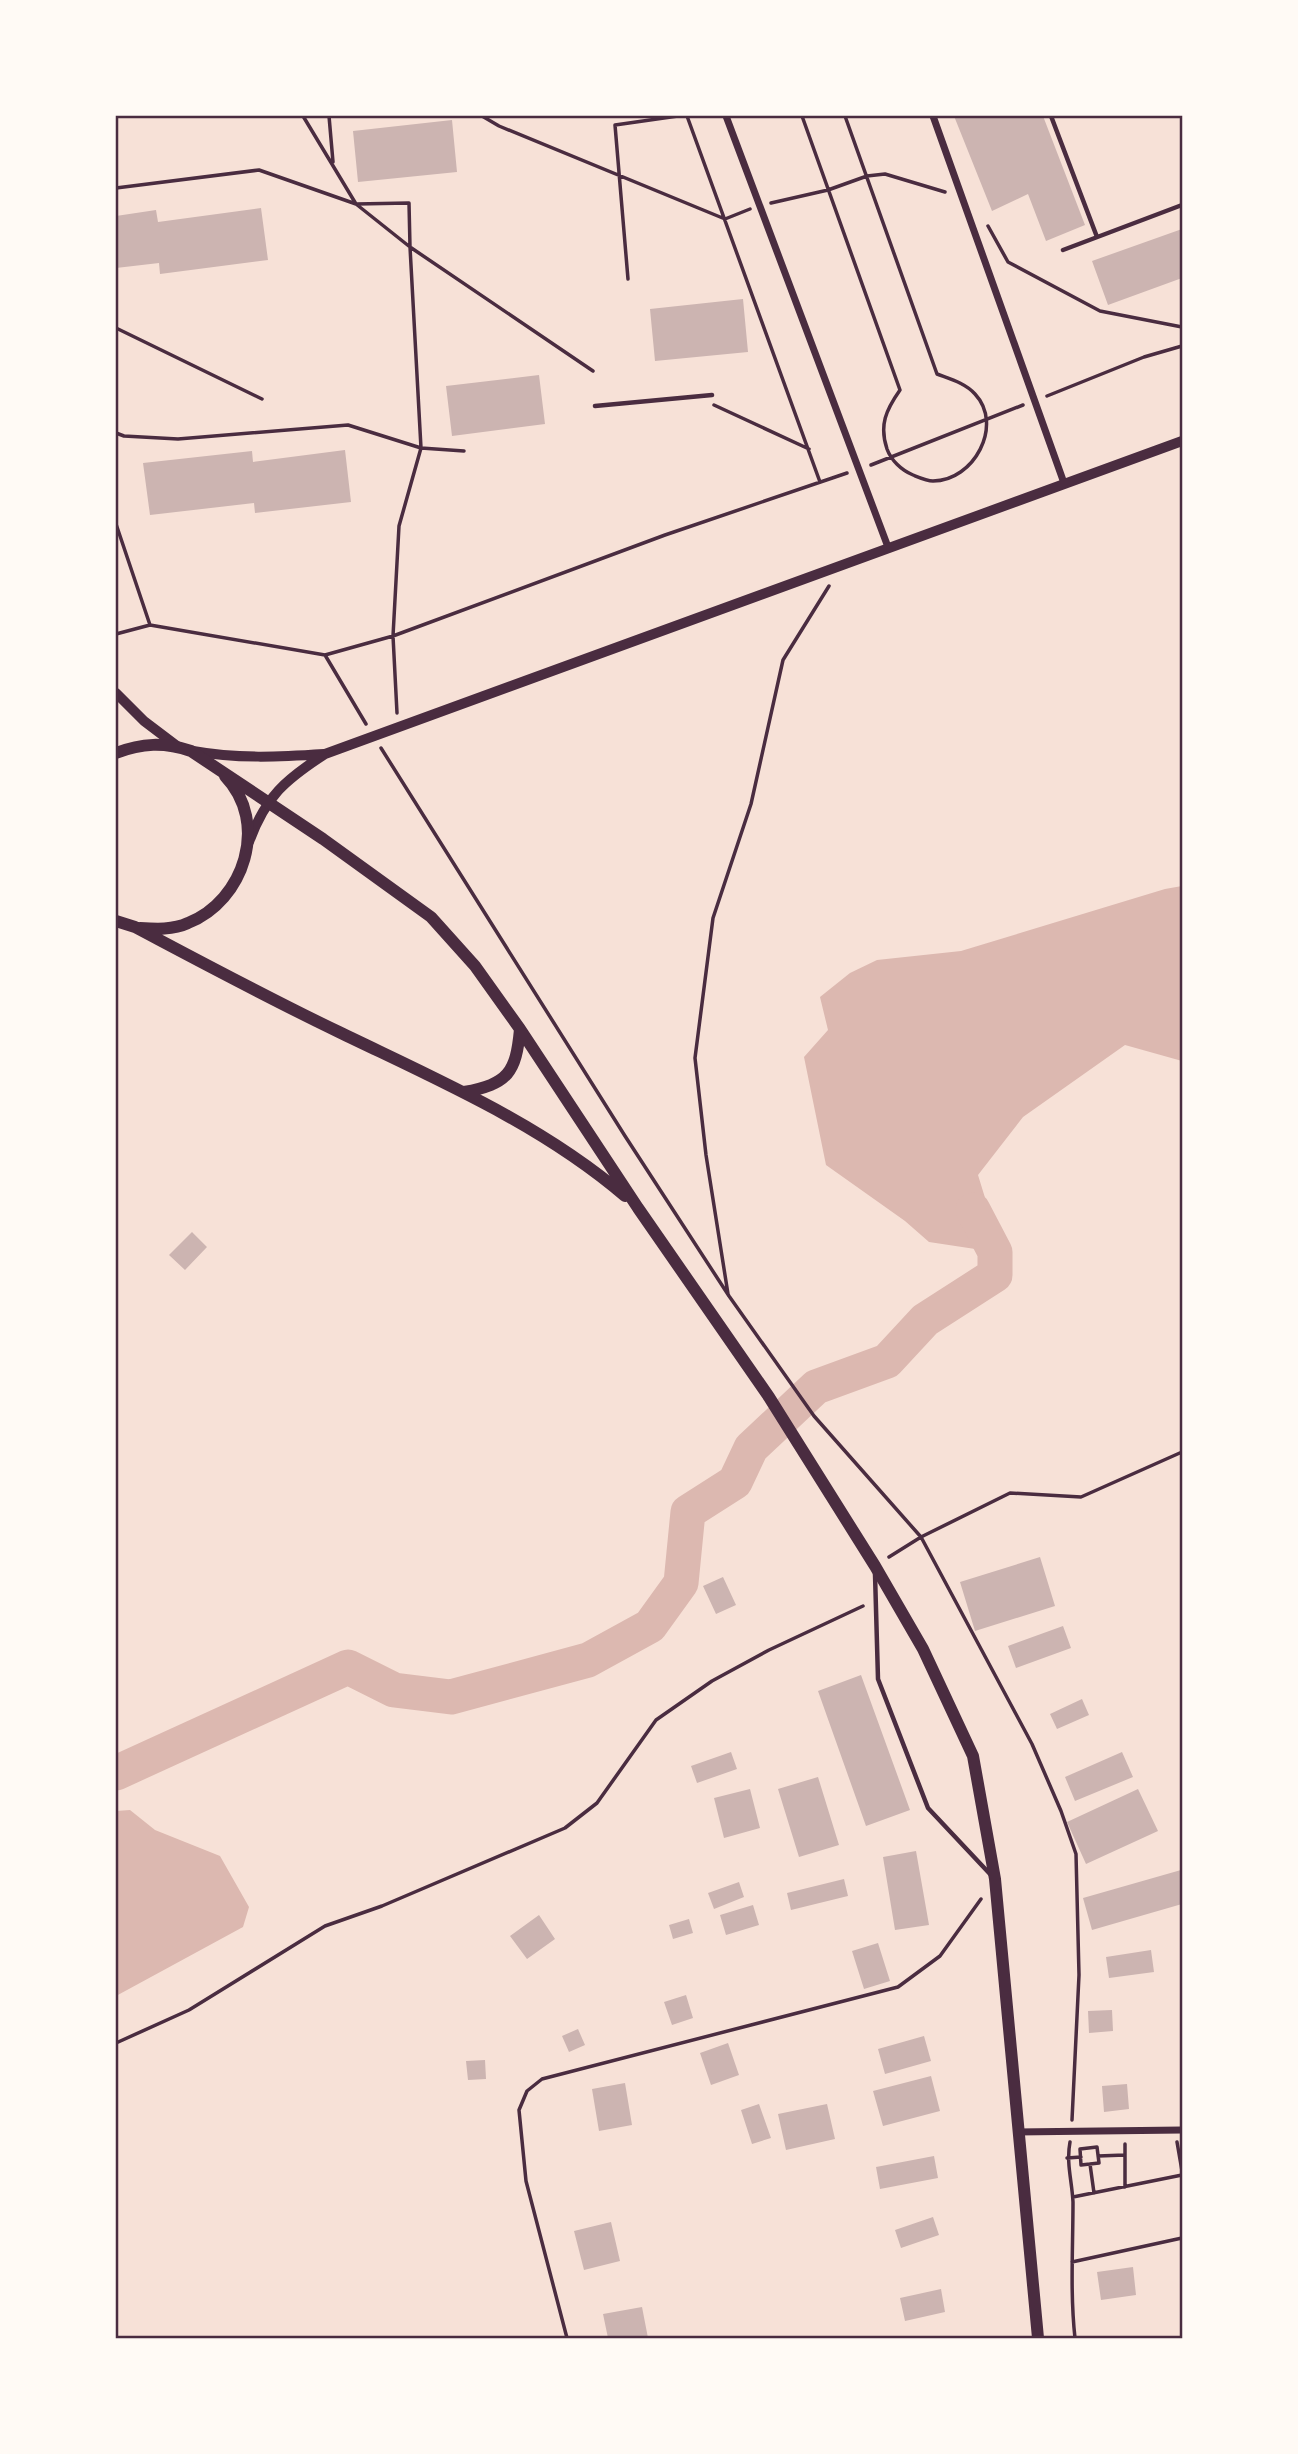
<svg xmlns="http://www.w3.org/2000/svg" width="1298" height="2454" viewBox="0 0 1298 2454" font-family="Commissioner,sans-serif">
  <rect width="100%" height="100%" fill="#f7e1d7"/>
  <!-- water -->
  <path fill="#dcb8b0" d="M1182,886v175l-57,-16 -102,72 -45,58 12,39 19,28 -14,10 -66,-10 -24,-21 -79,-56 -22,-108 24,-27 -8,-33 30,-24 27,-13 84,-9 204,-62z
    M130,1810l25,20 65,26 29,51 -6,20 -127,69v-185z"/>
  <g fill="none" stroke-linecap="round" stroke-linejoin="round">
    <!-- river -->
    <path stroke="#dcb8b0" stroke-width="35" d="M116,1773l232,-106 46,23 57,7 137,-37 62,-34 31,-43 7,-71 47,-30 16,-34 65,-61 71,-26 38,-41 70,-45v-23l-22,-42"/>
  </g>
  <!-- building -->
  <path fill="#ccb4b1" d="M954,116h89l42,109 -39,16 -18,-47 -36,17z
    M452,120l5,52 -99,10 -5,-51z
    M261,208l7,52 -108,14 -1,-11 -43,5v-52l40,-6 2,12z
    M1182,229v49l-74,27 -16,-44z
    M743,299l5,53 -93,9 -5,-52z
    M539,375l6,49 -93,12 -6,-50z
    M345,450l6,52 -96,11 -1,-10 -104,12 -7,-52 109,-12 1,11z
    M192,1232l15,15 -22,23 -16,-15z
    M1040,1557l15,49 -80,25 -15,-49z
    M723,1577l13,28 -20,9 -13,-28z
    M1063,1626l8,22 -55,20 -8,-22z
    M861,1675l49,135 -44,16 -48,-135z
    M1082,1699l7,16 -32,14 -7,-15z
    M731,1752l6,17 -40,14 -6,-17z
    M1122,1752l11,25 -58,24 -10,-24z
    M818,1777l21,68 -40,12 -21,-68z
    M750,1789l10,39 -36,10 -10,-40z
    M1138,1789l20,42 -72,33 -19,-42z
    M916,1851l13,74 -34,5 -12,-73z
    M1181,1870l1,34 -90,26 -9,-32z
    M844,1879l4,17 -57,14 -4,-17z
    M739,1882l5,15 -30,12 -6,-16z
    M753,1905l6,20 -33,10 -6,-20z
    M539,1915l16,24 -28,20 -17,-23z
    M689,1919l4,14 -20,6 -4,-14z
    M878,1943l12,38 -26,8 -12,-38z
    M1151,1950l3,22 -45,6 -3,-21z
    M686,1995l7,23 -21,7 -8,-23z
    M1112,2010l1,21 -24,2 -1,-22z
    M578,2029l7,16 -16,7 -7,-16z
    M924,2036l7,25 -46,13 -7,-25z
    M728,2043l11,32 -28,10 -11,-32z
    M485,2060l1,19 -18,1 -2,-19z
    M931,2076l9,35 -57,15 -10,-35z
    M625,2083l7,42 -33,6 -7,-42z
    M1127,2084l2,25 -25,3 -2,-26z
    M759,2104l12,34 -19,6 -11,-34z
    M827,2104l8,35 -49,11 -8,-36z
    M934,2156l4,22 -58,11 -4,-22z
    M933,2217l6,18 -38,13 -6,-18z
    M611,2222l9,39 -36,9 -10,-39z
    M1133,2267l3,28 -35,5 -4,-28z
    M941,2289l4,23 -40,9 -5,-23z
    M642,2307l6,31h-40l-5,-24z"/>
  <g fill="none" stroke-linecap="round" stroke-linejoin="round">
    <!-- path -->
    <path stroke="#4a2c40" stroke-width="3.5" d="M303,116l53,88 54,43 11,201 -22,78 -6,110 4,77
      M329,116l4,46
      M482,116l17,10 226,93 25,-10
      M687,116l133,366
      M802,116l98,274c-14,20 -21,35 -13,59 4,11 14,21 26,26 5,2 14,6 20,6 41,0 71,-56 42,-87 -10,-11 -25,-15 -38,-20l-92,-258
      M116,188l143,-18 97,34 53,-1 1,44 183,124
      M771,203l57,-13 39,-14 18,-2 60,18
      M988,226l20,36 92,49 82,16
      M628,279l-13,-154 63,-9
      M116,328l146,71
      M1047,396l97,-39 38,-11
      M714,405l95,44
      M116,433l8,3 54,3 170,-14 73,23 43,3
      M871,465l152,-60
      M116,524l34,101 175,30 68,-19 272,-101 182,-62
      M116,634l34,-9
      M325,655l41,69
      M381,748l244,388 104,160 85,120 107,121 111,207 29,67 15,43 3,121 -7,145
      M728,1294l-22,-139 -11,-97 18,-140 38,-114 32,-144 46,-74
      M889,1557l32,-20 89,-44 71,4 101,-45
      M116,2043l73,-33 136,-84 57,-20 183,-78 32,-25 59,-83 56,-39 57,-31 94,-44
      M1070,2142c-4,21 2,39 3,60 0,46 -3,91 2,136
      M1177,2142l5,29
      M1125,2144v43
      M1097,2147l2,16 -18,2 -1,-16z
      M1098,2156l27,-1
      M1067,2158l14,-1
      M1090,2164l4,29
      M1073,2197l109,-22
      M1072,2262l110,-24
      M567,2338l-41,-157 -7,-71 8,-19 15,-12 356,-92 42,-31 41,-57"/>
    <!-- service -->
    <path stroke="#4a2c40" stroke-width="4.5" d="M1051,116l46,121
      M1063,250l119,-45
      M595,406l117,-11
      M875,1574l3,105 50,129 62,66"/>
    <!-- minor -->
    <path stroke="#4a2c40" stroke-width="7" d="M726,116l162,431
      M933,116l131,367
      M1017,2132l165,-2"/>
    <!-- tertiary -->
    <path stroke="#4a2c40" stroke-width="10" d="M193,751c44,8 86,6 131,3
      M249,842c17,-46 36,-62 76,-88l857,-313"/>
    <!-- secondary -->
    <path stroke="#4a2c40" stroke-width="10" d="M116,693l28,28 33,25"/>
    <!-- primary -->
    <path stroke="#4a2c40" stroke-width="12" d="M116,753c26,-10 48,-11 75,-2l132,88 108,78 44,49 45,63 118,179 131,189 106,169 48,83 50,107 22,123 43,459
      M116,921l19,6c68,36 135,72 204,105 99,48 202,92 286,164
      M140,928c16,1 33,2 48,-5 56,-22 82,-100 37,-147
      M464,1092c44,-8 52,-19 56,-63"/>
  </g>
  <!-- border -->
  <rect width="1298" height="2454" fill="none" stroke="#fffaf5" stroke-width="234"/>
  <rect x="117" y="117" width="1064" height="2220" fill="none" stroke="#4a2c40" stroke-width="2.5"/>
</svg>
